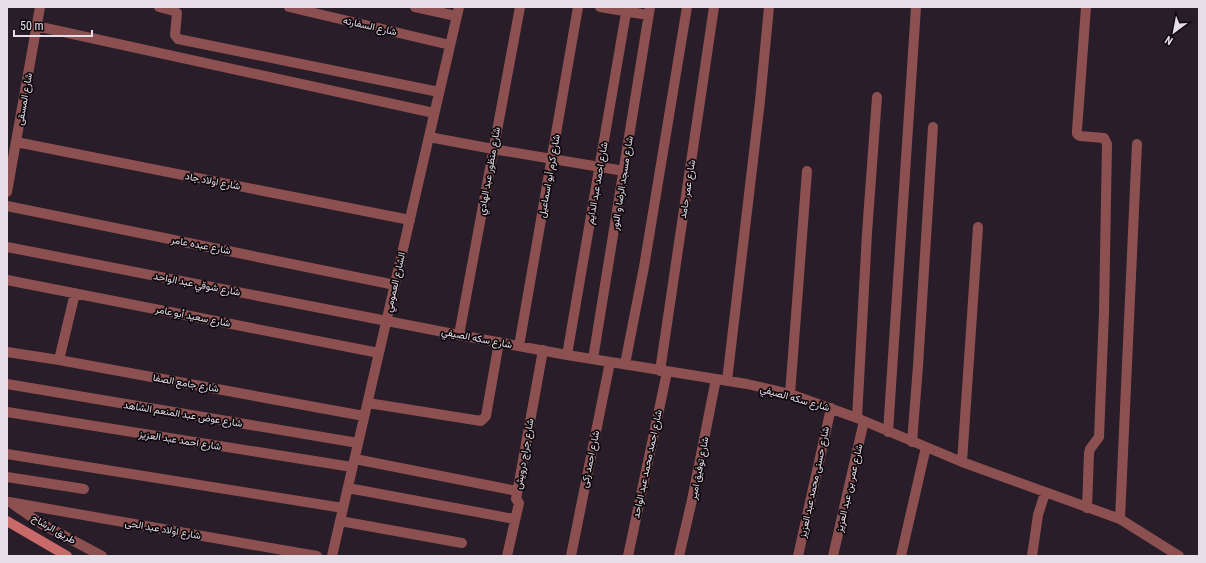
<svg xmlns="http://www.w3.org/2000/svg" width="1206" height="563" viewBox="0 0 1206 563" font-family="'Roboto Condensed',Vazirmatn,sans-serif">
  <rect width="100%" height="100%" fill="#281d28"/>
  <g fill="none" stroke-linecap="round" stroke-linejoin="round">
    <!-- street -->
    <path stroke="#8d5050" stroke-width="10" d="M159,7l15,4 3,2 -2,22 3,4 261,53
      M289,7l161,38
      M415,7l41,9
      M600,7l48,8
      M1086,7l-9,123v4l3,2 24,2 3,6 -3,168 -5,125 -9,12 -1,4 -2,55
      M36,26l398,87
      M429,137l64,12 131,22
      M16,142l394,78
      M7,192l33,-185
      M7,206l388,79
      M7,247l452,88 108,20 180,29 43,10 67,24 105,44 158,57 59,37
      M7,280l372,73
      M459,335l61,-328
      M519,346l59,-339
      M7,352l52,8 305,56
      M567,355l60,-348
      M593,359l57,-352
      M59,360l16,-67
      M625,364l19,-97 43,-260
      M660,371l54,-364
      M727,381l33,-280 9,-94
      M7,384l351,59
      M790,394l17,-223
      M368,403l113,18 5,-5 13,-74
      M7,412l345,55
      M857,418l10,-185 10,-136
      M888,432l28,-425
      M912,442l6,-76 15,-239
      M7,454l336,54
      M355,459l162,32
      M962,462l16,-235
      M7,477l77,12
      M348,488l166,31
      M9,502l308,54
      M14,505l26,18 62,33
      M1120,519l17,-375
      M340,521l122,22
      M332,556l127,-549
      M507,556l12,-53 -3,-4 27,-149
      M571,556l39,-194
      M628,556l39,-184
      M679,556l13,-56 24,-121
      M798,556l33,-148
      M833,556l31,-135
      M901,556l25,-109
      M1032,556l6,-41 7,-22"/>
    <!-- secondary -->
    <path stroke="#ca696a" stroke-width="10" d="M7,521l60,35"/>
  </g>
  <g text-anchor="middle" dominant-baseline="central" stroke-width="3.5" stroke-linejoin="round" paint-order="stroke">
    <!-- street labels -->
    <g font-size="10" fill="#e6dee6" stroke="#0e090e">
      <text transform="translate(370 26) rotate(13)">شارع السفارته</text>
      <text transform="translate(24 99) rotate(-80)">شارع المسقى</text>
      <text transform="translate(489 171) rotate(-80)">شارع منظور عبد الهادي</text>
      <text transform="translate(549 176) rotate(-80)">شارع كرم أبو اسماعيل</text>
      <text transform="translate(213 181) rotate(11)">شارع اولاد جاد</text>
      <text transform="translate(597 183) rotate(-80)">شارع احمد عبد الدايم</text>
      <text transform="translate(622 183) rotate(-81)">شارع مسجد الرضا و النور</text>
      <text transform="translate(687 189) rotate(-81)">شارع عمر حامد</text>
      <text transform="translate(201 245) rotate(11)">شارع عبده عامر</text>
      <text transform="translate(395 282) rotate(-77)">الشارع العمومي</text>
      <text transform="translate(197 284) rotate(11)">شارع شوقي عبد الواحد</text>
      <text transform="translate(193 316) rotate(11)">شارع سعيد أبو عامر</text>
      <text transform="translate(477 338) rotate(11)">شارع سكه الصيفي</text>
      <text transform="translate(186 383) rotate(10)">شارع جامع الصفا</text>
      <text transform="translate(795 398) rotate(16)">شارع سكه الصيفي</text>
      <text transform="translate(183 414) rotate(9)">شارع عوض عبد المنعم الشاهد</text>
      <text transform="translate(180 440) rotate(9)">شارع احمد عبد العزيز</text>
      <text transform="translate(524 454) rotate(-80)">شارع جراج درويش</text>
      <text transform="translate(590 459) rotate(-78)">شارع احمد زكى</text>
      <text transform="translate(647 464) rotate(-78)">شارع احمد محمد عبد الواحد</text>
      <text transform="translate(699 468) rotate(-79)">شارع توفيق امير</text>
      <text transform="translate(814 482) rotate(-78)">شارع حسنى محمد عبد العزيز</text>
      <text transform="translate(849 488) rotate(-77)">شارع عمر بن عبد العزيز</text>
      <text transform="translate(54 529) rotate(30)">طريق الرشاح</text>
      <text transform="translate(163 529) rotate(10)">شارع اولاد عبد الحى</text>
    </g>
  </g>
  <!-- border -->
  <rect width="1206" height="563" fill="none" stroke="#e6dee6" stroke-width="16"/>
  <!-- north arrow -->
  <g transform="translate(1174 32) rotate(212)" stroke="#0e090e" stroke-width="3" paint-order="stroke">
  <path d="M0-3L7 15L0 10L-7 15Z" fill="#e6dee6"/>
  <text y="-6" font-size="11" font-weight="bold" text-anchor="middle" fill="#e6dee6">N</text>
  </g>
  <!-- scale -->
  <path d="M14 30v6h78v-6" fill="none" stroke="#e6dee6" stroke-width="2"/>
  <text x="20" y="30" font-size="12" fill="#e6dee6" stroke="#0e090e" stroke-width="3" paint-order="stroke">50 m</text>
</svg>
